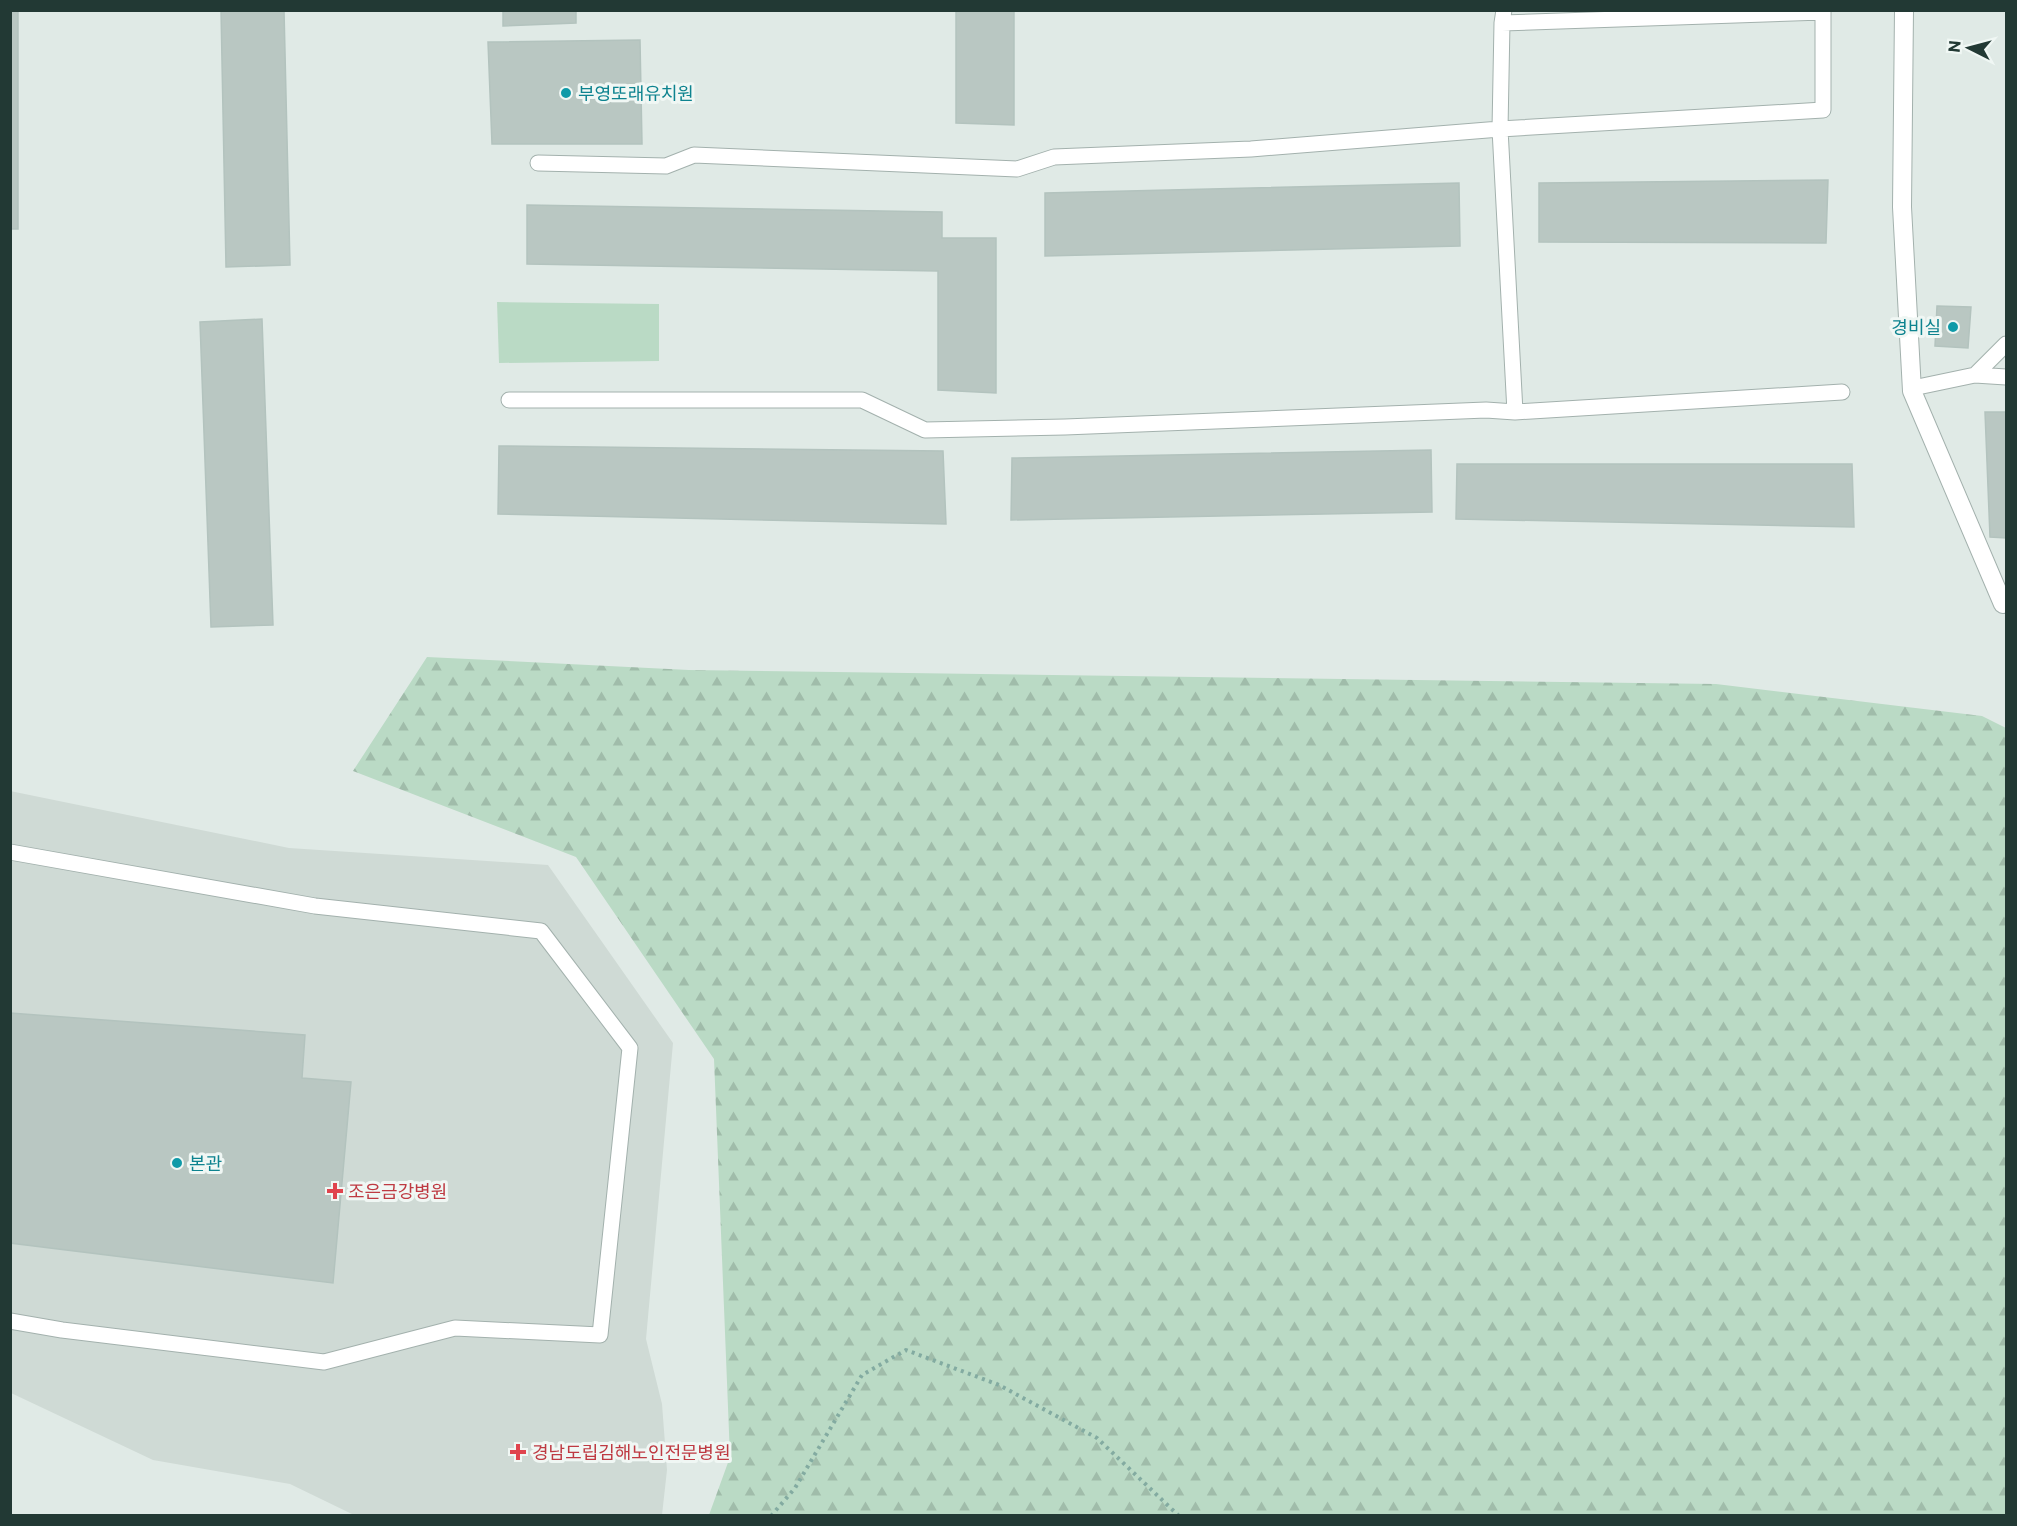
<svg xmlns="http://www.w3.org/2000/svg" width="2017" height="1526" viewBox="0 0 2017 1526" font-family="Commissioner,'Noto Sans KR',sans-serif">
  <defs>
    <pattern id="forest-firs" width="22" height="20" patternUnits="userSpaceOnUse" patternTransform="scale(1.5)"><rect width="22" height="20" fill="#badac5"/><path d="M5 1l3.5 6h-7zM16 11l3.5 6h-7z" fill="#a0bcaa"/></pattern>
  </defs>
  <rect width="100%" height="100%" fill="#e0eae6"/>
  <!-- built -->
  <path fill="#cfdad5" d="M10,791l279,57 259,17 125,178 -27,296 16,65 5,66 -5,45h-308l-64,-31 -137,-24 -142,-67z"/>
  <!-- forest -->
  <path fill="url(#forest-firs)" d="M427,657l262,13 1027,14 266,32 24,12v787h-1297l21,-58 -16,-398 -138,-202 -223,-86z"/>
  <!-- park -->
  <path fill="#badac5" d="M497,302l162,2v57l-160,2z"/>
  <!-- building -->
  <path fill="#b9c7c2" stroke="#b3c3be" stroke-width="1.5" d="M10,10h8v219h-8z
    M221,10h63l6,255 -64,2z
    M503,10h73v13l-73,3z
    M956,10h58v115l-58,-2z
    M640,40l2,104h-150l-4,-102z
    M1828,180l-2,63 -287,-1v-59z
    M1459,183l1,63 -415,10v-63z
    M527,205l415,7v26h54v155l-58,-3v-119l-411,-7z
    M1937,306l34,1 -3,41 -33,-2z
    M262,319l11,306 -62,2 -11,-305z
    M1985,412h21v126l-16,-1z
    M499,446l444,5 3,73 -448,-10z
    M1431,450l1,62 -421,8 1,-62z
    M1457,464h395l2,63 -398,-8z
    M10,1013l295,22 -3,43 49,4 -18,201 -323,-40z"/>
  <g fill="none" stroke-linecap="round" stroke-linejoin="round">
    <defs>
      <path id="lane" d="M1504,10l-2,13 -2,106 15,283
        M538,163l128,3 28,-11 323,14 37,-12 197,-8 249,-20 323,-19v-98l-321,11
        M1975,375l31,-31
        M1913,388l62,-13 31,2
        M509,400h353l63,30 140,-3 421,-17 29,2 327,-20
        M10,852l305,54 226,25 89,117 -30,287 -145,-7 -131,34 -262,-32 -52,-9"/>
      <path id="street" d="M1904,10l-2,197 10,184 91,213"/>
    </defs>
    <!-- lane casing -->
    <use href="#lane" stroke="#a3b1ad" stroke-width="17"/>
    <!-- street casing -->
    <use href="#street" stroke="#a3b1ad" stroke-width="20"/>
    <!-- path -->
    <path stroke="#83aba1" stroke-width="4" stroke-dasharray="3 4.5" stroke-linecap="butt" d="M771,1516l24,-28 67,-113 44,-25 93,35 98,53 82,78"/>
    <!-- lane -->
    <use href="#lane" stroke="#fff" stroke-width="15"/>
    <!-- street -->
    <use href="#street" stroke="#fff" stroke-width="18"/>
  </g>
  <!-- markers -->
  <g fill="#0f9aa8" stroke="#f0f7f4" stroke-width="2">
    <circle cx="566" cy="93" r="6"/>
    <circle cx="1953" cy="327" r="6"/>
    <circle cx="177" cy="1163" r="6"/>
  </g>
  <g fill="#e0444e" stroke="#f0f7f4" stroke-width="2">
    <path d="M332 1182h6v6h6v6h-6v6h-6v-6h-6v-6h6z"/>
    <path d="M515 1443h6v6h6v6h-6v6h-6v-6h-6v-6h6z"/>
  </g>
  <g text-anchor="middle" dominant-baseline="central" stroke-width="6" stroke-linejoin="round" paint-order="stroke">
    <!-- culture labels -->
    <g font-size="18" fill="#0d838f" stroke="#f0f7f4" text-anchor="start">
      <text x="578" y="93">부영또래유치원</text>
      <text x="1941" y="327" text-anchor="end">경비실</text>
      <text x="189" y="1163">본관</text>
    </g>
    <!-- health labels -->
    <g font-size="18" fill="#be3a42" stroke="#f0f7f4" text-anchor="start">
      <text x="348" y="1191">조은금강병원</text>
      <text x="532" y="1452">경남도립김해노인전문병원</text>
    </g>
  </g>
  <!-- border -->
  <rect width="2017" height="1526" fill="none" stroke="#223934" stroke-width="24"/>
  <!-- north arrow -->
  <g transform="translate(1969 48) rotate(276)" stroke="#f0f7f4" stroke-width="4.5" paint-order="stroke">
  <path d="M0-4.5L10 22L0 15L-10 22Z" fill="#223934"/>
  <text y="-9" font-size="16" font-weight="bold" text-anchor="middle" fill="#223934">N</text>
  </g>
</svg>
